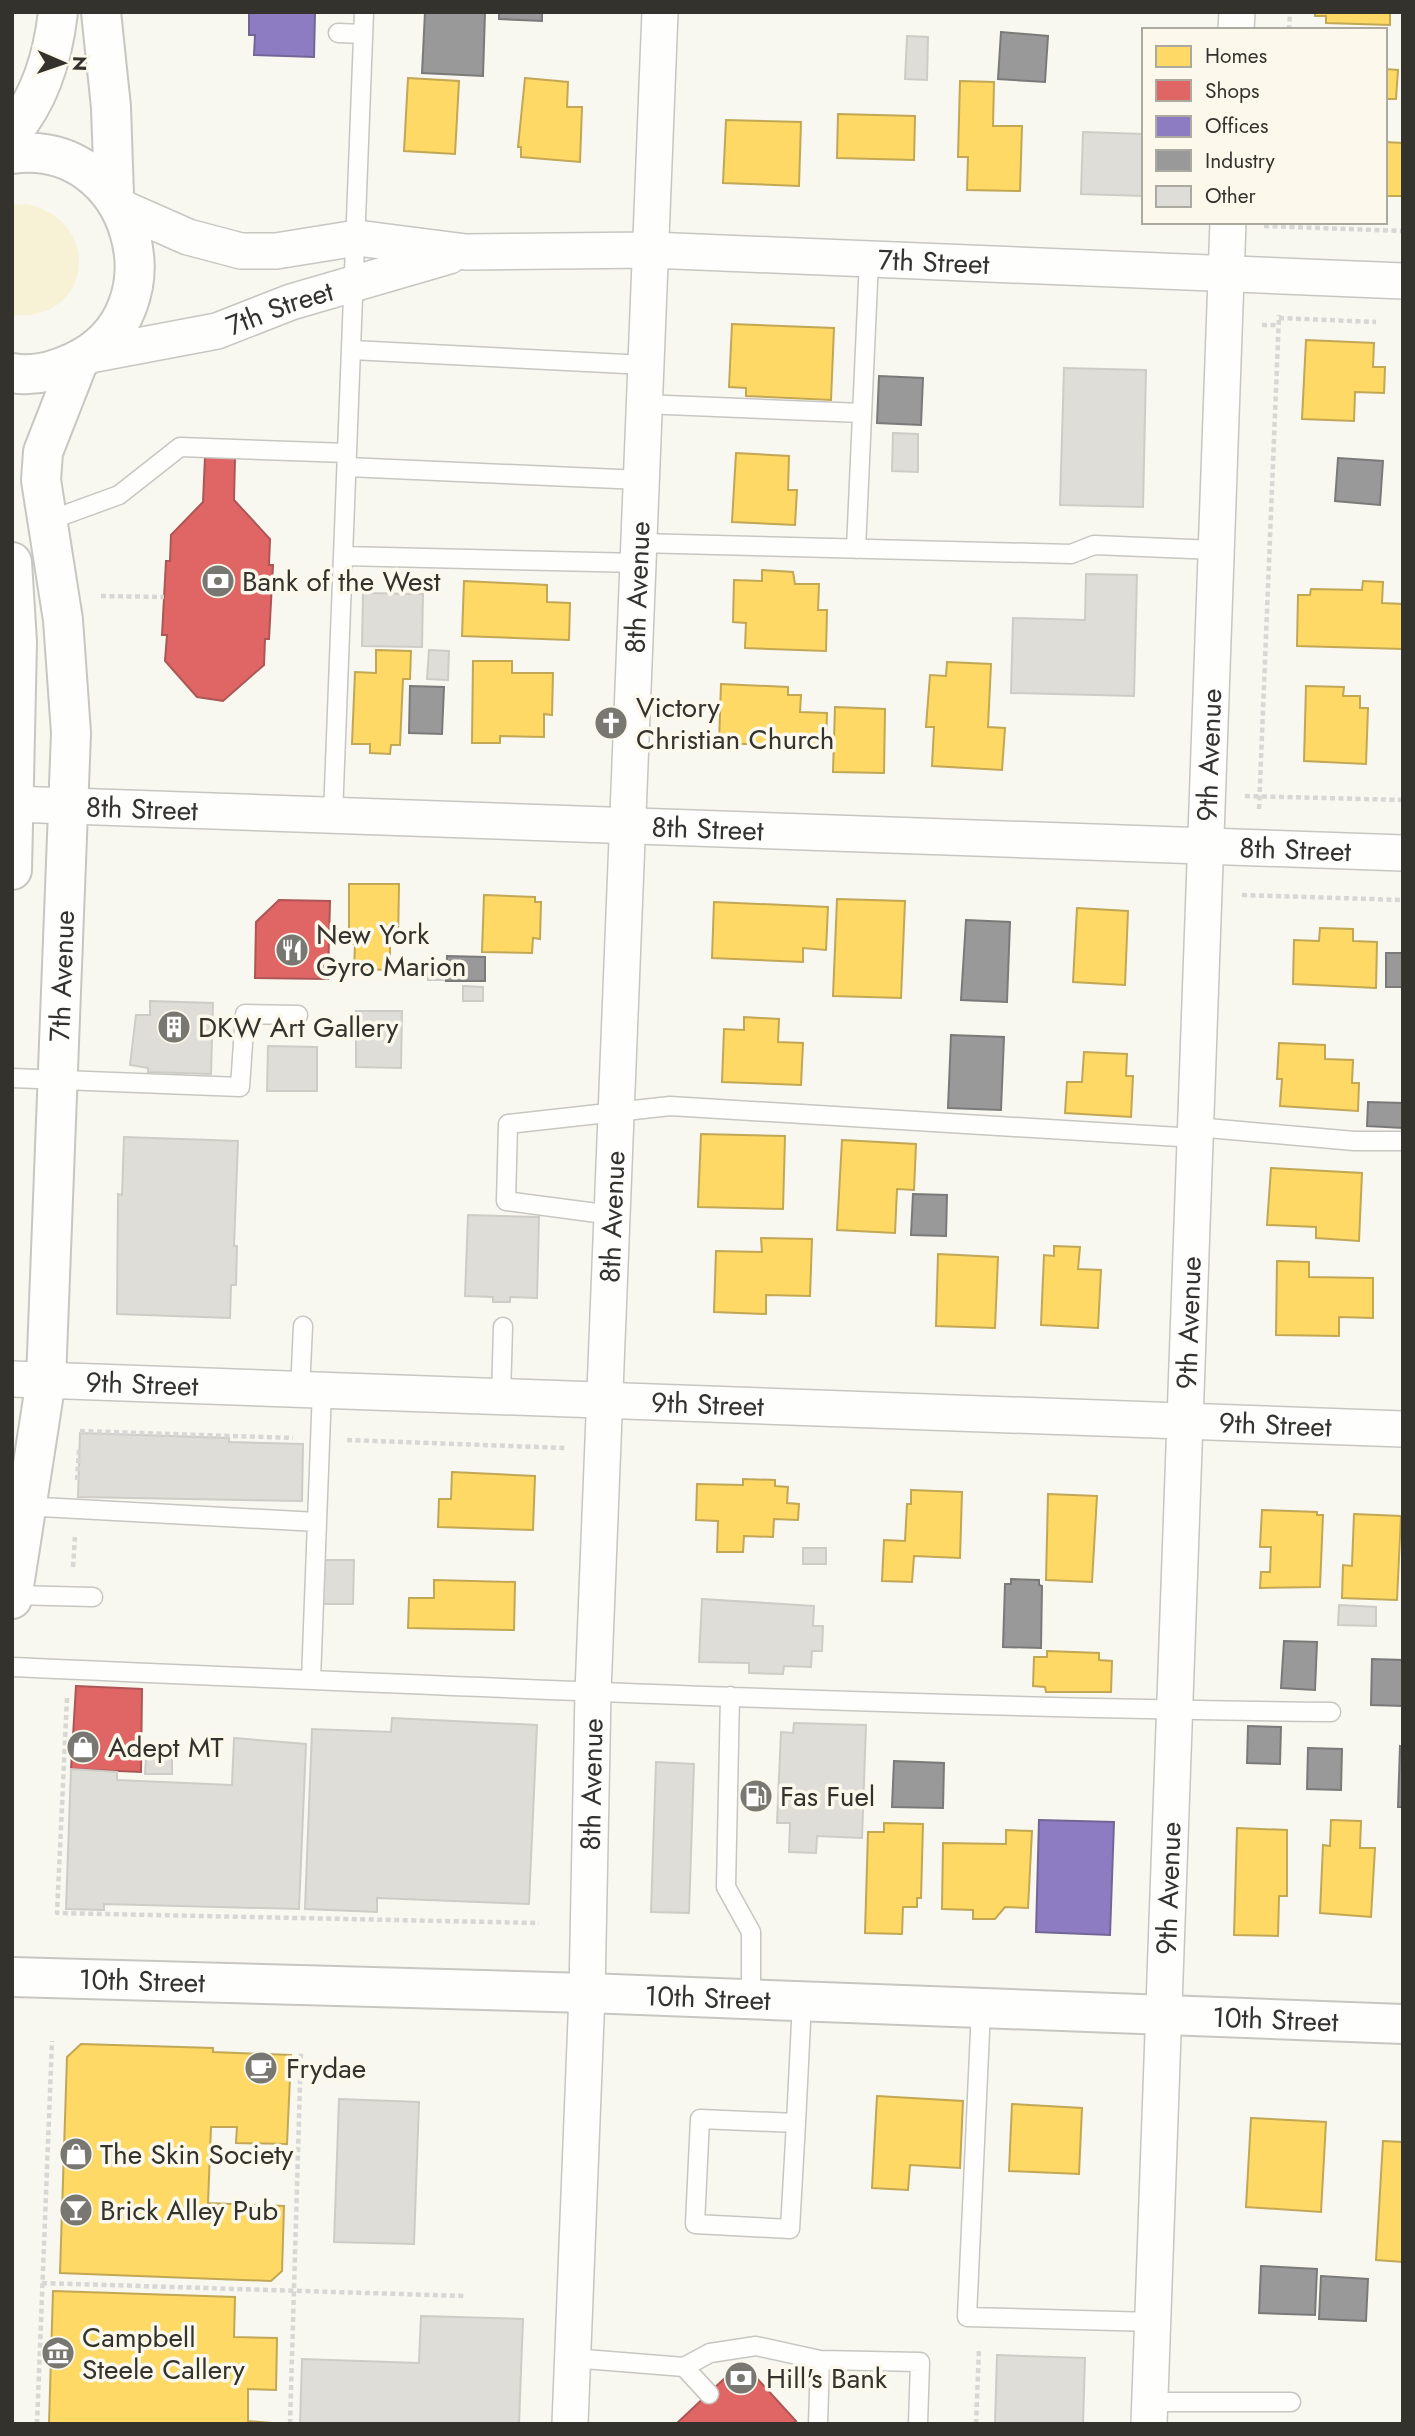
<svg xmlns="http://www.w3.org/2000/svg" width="1415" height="2436" viewBox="0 0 1415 2436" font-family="Jost,sans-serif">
  <rect width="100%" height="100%" fill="#f8f7f0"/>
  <!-- green -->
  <path fill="#f7f1d6" d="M27,204c78,18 64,119 -15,111v-110z"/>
  <!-- homes -->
  <path fill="#ffd966" stroke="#c2a755" stroke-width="2" d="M1315,12h75v13l-64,-2v-7h-11z
    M1385,69l13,1 -2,29h-11z
    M408,78l51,3 -4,73 -51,-3z
    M525,78l43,4 -1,25h15l-2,55 -59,-5v-10h-3z
    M960,81l34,1 -1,44h29l-2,65 -53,-1 1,-33h-10z
    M838,114l77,2 -1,44 -77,-2z
    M726,120l75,2 -2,64 -76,-3z
    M1385,142l18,1v53h-18z
    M732,324l102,4 -3,72 -85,-4v-8l-17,-1z
    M1306,340l68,3 -1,24h12l-1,26 -29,-1 -1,29 -52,-2z
    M736,453l53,3 -1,34h9l-2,35 -63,-3z
    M762,570l31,2 2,12h24l-1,26h9l-1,41 -81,-3 1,-25 -13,-1 1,-42 28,1z
    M464,581l83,4v17l23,1 -1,37 -107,-4z
    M1363,581l20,1 -1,21 21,1v45l-106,-3 1,-51h12l1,-6 51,1z
    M376,650l35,1 -1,28h-7l-3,66h-9l-1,9 -20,-1v-9h-18l3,-72 21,1z
    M473,661h39v12h41l-1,42 -8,-1v23l-44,-1v7h-28z
    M947,662l44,2 -3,63 17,1 -3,42 -70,-4 2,-39h-8l4,-52 16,1z
    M721,684l67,3v8h13l-1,17 27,1 -1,34 -107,-4z
    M1306,686l38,1 -1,9h17v12h8l-2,56 -62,-3z
    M835,707l50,2 -1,64 -51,-1z
    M349,884h50l-1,59h-8v27l-36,-1 1,-25 -6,-1z
    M484,895l51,2v5h6l-1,37 -7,-1 -1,15 -50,-1z
    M837,899l68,2 -4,97 -68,-2z
    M714,902l114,5 -2,43 -23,-2v14l-91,-4z
    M1077,908l51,3 -3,74 -52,-3z
    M1320,928l33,1v12l24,1 -1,46 -83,-4 1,-44 25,1z
    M744,1017l35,2 -1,23 25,1 -2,42 -79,-3 2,-53 20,1z
    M1279,1043l46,2v14l28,1 -1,23h7l-1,28 -78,-5 2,-27h-5z
    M1084,1052l43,2 -1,22h7l-2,41 -66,-4 2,-31h15z
    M701,1134l84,2 -2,73 -85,-2z
    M842,1140l74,4 -2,46 -17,-1 -2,44 -58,-3z
    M1271,1168l91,5 -3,68 -43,-3v-11l-49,-2z
    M761,1238l51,1 -2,57 -44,-1v19l-52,-2 2,-61 46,1z
    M1054,1246l26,1 -2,22 23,1 -3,58 -57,-3 3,-70 10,1z
    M938,1254l60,3 -3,71 -59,-2z
    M1277,1261l32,1v15l64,1v40l-34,-1v19l-63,-1z
    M452,1472l83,4 -2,54 -95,-3 1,-28h12z
    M743,1479l32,1v6l13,1 -1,16 12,1 -1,16 -24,-1 -1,18 -29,-1 -1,16h-26l1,-31 -22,-1 1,-36 46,1z
    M911,1490l51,2 -2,66 -46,-2 -2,26 -30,-1 2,-41 21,1 2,-37h4z
    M1048,1494l49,2 -5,86 -46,-2z
    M1262,1510l55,2v3h6l-3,72 -60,1 1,-16h9l1,-25h-11z
    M1354,1514l47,2 -4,84 -55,-2 1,-33 9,1z
    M434,1580l81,2 -1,48 -106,-2 1,-30h25z
    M1047,1651l52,2v7l13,1 -1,31h-65l-1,-5 -12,-1 1,-29h13z
    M1331,1820l30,1 -1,27h15l-4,69 -51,-4 3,-68 7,1z
    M884,1823l39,1 -2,74h-4v9h-14l-1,27 -37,-1 3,-101h16z
    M1237,1828l50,2v66h-8l-1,40 -44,-1z
    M1006,1830l26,1 -4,77 -23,-1 -10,12h-22v-9l-31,-1 1,-66 63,1z
    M81,2044l132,4v4l78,3 -4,89 -51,-1 1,-16h-26l-3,76 76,3 -2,65 -11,10 -211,-8 7,-216z
    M877,2096l86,5 -3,67 -50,-3 -2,25 -36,-2z
    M1012,2104l70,4 -3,66 -70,-3z
    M1251,2118l75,4 -5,90 -75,-5z
    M1383,2141l20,1v120l-27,-2z
    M53,2291l182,6 -1,40 43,1 -1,52 -28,-1v32l37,3h-236z"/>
  <!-- shops -->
  <path fill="#e06666" stroke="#ac5655" stroke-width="2" d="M205,457l30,1 -1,42 36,39 -1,26h4l-4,74h-4l-1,26 -41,36 -26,-4 -32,-36 2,-26h-5l4,-74h4l1,-26 32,-33z
    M279,900l51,1 -2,78 -73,-1 1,-56z
    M76,1686l66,3 -1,83 -70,-3z
    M742,2362l54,59 -4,3h-116z"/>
  <!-- offices -->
  <path fill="#8e7cc3" stroke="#736696" stroke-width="2" d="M315,12l-1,45 -60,-2 1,-20h-6v-22z
    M1039,1820l75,2 -4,113 -74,-3z"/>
  <!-- industry -->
  <path fill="#999" stroke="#7a7a79" stroke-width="2" d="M425,12h60l-2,64 -61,-3z
    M499,12h43v9l-43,-2z
    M1001,32l47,4 -3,46 -47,-3z
    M879,376l44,2 -2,47 -44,-2z
    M1338,458l45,3 -3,44 -45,-4z
    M410,686l34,1 -2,47 -33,-1z
    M966,920l44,2 -3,80 -46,-2z
    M1386,953h17v34h-17z
    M447,956l38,1v24h-39z
    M951,1035l53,2 -3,73 -53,-2z
    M1368,1102l35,1v25l-36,-2z
    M913,1194l34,1 -1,41 -35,-1z
    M1011,1579l28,1v5l3,1 -1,62 -38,-1 2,-63h6z
    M1284,1641l33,1 -2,48 -34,-2z
    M1372,1659l31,1v46l-32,-1z
    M1248,1726l33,1 -1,37 -33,-1z
    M1400,1746l3,1v60h-5z
    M1308,1748l34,1 -1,41 -34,-1z
    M894,1761l50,2 -1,45 -51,-1z
    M1261,2266l56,3 -2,46 -56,-2z
    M1321,2276l47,3 -2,42 -47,-2z"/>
  <!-- building -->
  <path fill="#deddd7" stroke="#cdccc7" stroke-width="2" d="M907,36l21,1 -1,43 -22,-1z
    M1083,132l61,2v62l-63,-2z
    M1064,368l82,2 -3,137 -83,-2z
    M893,433l25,1v38l-26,-1z
    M1086,574l51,1 -3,121 -123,-3 2,-75 72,2z
    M363,593l60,1 -1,53 -60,-1z
    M429,650l20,1 -1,29 -21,-1z
    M429,963h16l-1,17h-16z
    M463,986l20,1v14h-20z
    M150,1001l63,2 -2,71 -63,-2v-4l-18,-3 6,-50h14z
    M356,1011h46l-1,57 -45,-1z
    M268,1046l49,1v44h-50z
    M124,1137l114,4 -4,105h3l-1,39h-5l-1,33 -113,-4 1,-120 4,1z
    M468,1215l71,2 -2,81 -27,-1v5h-17v-5l-28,-1z
    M80,1433l149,5v4l74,2 -1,57 -224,-4z
    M803,1548h23v16h-23z
    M322,1560h32l-1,44h-32z
    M702,1599l112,7 -1,20h10l-1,25h-10l-1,16 -27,-1 -1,8 -34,-1v-10l-50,-1z
    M1339,1605l37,2v19l-38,-1z
    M392,1718l145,7 -8,179 -152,-6v14l-72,-3 7,-180 79,3z
    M794,1723l72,2 -4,113 -45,-2 -1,17 -27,-1 1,-29h-13l4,-91 12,1z
    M234,1738l72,6 -7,165 -195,-5v6l-38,-1 5,-140 46,3v8l115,5z
    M147,1743l25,1v30h-27z
    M656,1762l38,2 -5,149 -38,-1z
    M339,2099l80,3 -5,142 -80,-2z
    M421,2316l102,3 -4,105h-219l2,-65 117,4z
    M997,2355l88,3 -2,66h-88z"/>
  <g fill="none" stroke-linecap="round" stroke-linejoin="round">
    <defs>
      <path id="service" d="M338,33l25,1
        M352,350l293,15
        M643,404l219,9
        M347,467l294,13
        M45,522l74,-27 61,-48 167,6
        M639,543l432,11 23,-9 122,5
        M856,549l13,-289
        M343,556l296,7
        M333,815l31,-803
        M12,1078l228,9 5,-73 53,1
        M1196,1127l158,14h49
        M612,1215l-106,-14 2,-77 162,-18 526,32
        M300,1390l3,-64
        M501,1397l2,-70
        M23,1506l294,16
        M12,1595l81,2
        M12,1667c440,19 879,40 1319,45
        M311,1680l11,-290
        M730,1696l-4,191 25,45v68
        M981,2009l-14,308 186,5
        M796,2123l-6,106 -95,-5 5,-105 96,4 6,-121
        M572,2358l112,9 26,-14 46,-7 64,14
        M684,2367l25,27
        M1150,2402h141
        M818,2424l2,-64 100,2 -2,62"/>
      <g id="minor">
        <path d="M1236,30l1,-18"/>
        <path id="s1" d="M120,207l68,30 53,14h35l81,-13 109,14 185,-2 752,31"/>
        <path id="s2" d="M90,355l127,-24 74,-29 158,-46"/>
        <path id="s3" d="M12,804l1391,49"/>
        <path id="s4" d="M12,1379l1391,50"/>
        <path id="s5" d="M570,2424l17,-431 6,-301 67,-1680"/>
        <path id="s6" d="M1149,2424l79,-2202"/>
      </g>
      <g id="tertiary">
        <path id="s7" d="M12,1977l575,16 816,31"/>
      </g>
      <g id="secondary">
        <path d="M12,562l5,80 -5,228"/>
        <path id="s8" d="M12,1599l34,-219 25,-647 -8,-113 -22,-140 2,-28 36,-92"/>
      </g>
      <path id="primary" d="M101,12l10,95 3,88
        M12,132c29,-34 41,-76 46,-120
        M12,154c122,-17 171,158 62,208 -19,9 -40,15 -62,11"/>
    </defs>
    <!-- service casing -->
    <use href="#service" stroke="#c7c6c1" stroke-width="21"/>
    <!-- minor casing -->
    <use href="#minor" stroke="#c7c6c1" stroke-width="38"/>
    <!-- tertiary casing -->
    <use href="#tertiary" stroke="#c7c6c1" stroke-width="42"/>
    <!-- secondary casing -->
    <use href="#secondary" stroke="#c7c6c1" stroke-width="42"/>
    <!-- primary casing -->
    <use href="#primary" stroke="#c7c6c1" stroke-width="42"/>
    <!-- path -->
    <path stroke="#d7d7d5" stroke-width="4.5" stroke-dasharray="5 3.5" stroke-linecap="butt" d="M1289,30l1,-18
      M1264,226l139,5
      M1279,318l97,4
      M1262,325h17
      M101,596l63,1
      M1245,796l158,4
      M1259,809l20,-494
      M1242,895l161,5
      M80,1431l213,7
      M347,1440l219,8
      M77,1480l2,-30
      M73,1567l2,-30
      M67,1698l-10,215 482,10
      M42,2283l423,13
      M37,2424l15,-383
      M290,2424l11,-373
      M976,2424l3,-75"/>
    <!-- service -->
    <use href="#service" stroke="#fefefd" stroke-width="18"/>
    <!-- minor -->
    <use href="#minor" stroke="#fefefd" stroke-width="35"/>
    <!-- tertiary -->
    <use href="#tertiary" stroke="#fefefd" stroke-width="38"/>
    <!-- secondary -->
    <use href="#secondary" stroke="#fefefd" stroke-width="38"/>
    <!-- primary -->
    <use href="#primary" stroke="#fefefd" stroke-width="38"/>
  </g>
  <!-- icons -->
  <defs>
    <symbol id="bank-disc" viewBox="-11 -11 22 22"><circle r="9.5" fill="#787771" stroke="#fcf9ec"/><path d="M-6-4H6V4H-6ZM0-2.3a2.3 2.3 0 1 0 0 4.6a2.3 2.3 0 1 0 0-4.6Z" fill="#fff"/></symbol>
    <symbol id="church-disc" viewBox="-11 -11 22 22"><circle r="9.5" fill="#787771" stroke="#fcf9ec"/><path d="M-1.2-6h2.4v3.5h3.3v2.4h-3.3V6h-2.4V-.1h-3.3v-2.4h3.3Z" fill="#fff"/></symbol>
    <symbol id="restaurant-disc" viewBox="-11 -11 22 22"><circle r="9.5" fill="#787771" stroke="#fcf9ec"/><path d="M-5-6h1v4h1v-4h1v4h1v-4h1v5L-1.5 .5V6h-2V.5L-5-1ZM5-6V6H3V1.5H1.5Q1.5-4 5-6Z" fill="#fff"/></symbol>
    <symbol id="building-disc" viewBox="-11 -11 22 22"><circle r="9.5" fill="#787771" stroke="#fcf9ec"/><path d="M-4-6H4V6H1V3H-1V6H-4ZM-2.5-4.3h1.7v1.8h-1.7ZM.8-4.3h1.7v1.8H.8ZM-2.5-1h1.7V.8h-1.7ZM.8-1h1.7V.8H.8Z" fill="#fff"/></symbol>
    <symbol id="shop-disc" viewBox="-11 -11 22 22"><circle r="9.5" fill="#787771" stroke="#fcf9ec"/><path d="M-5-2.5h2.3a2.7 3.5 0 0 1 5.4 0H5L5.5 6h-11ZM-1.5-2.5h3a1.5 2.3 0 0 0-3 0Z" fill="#fff"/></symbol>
    <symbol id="fuel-disc" viewBox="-11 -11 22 22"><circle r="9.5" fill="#787771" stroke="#fcf9ec"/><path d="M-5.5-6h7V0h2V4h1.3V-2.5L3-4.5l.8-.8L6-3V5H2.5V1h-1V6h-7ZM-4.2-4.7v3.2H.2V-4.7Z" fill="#fff"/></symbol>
    <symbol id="cafe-disc" viewBox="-11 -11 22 22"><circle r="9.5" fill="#787771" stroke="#fcf9ec"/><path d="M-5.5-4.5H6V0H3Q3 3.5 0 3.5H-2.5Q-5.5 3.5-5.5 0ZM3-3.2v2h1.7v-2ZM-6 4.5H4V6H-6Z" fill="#fff"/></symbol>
    <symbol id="bar-disc" viewBox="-11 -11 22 22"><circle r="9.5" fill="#787771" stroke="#fcf9ec"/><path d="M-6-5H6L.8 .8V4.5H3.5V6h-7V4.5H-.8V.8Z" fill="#fff"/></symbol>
    <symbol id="museum-disc" viewBox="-11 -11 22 22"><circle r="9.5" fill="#787771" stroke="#fcf9ec"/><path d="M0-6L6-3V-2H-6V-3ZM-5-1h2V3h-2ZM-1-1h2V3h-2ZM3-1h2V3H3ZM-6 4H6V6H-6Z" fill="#fff"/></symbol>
  </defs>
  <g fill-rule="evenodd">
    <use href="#bank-disc" x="199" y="562" width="38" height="38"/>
    <use href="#church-disc" x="592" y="704" width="38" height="38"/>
    <use href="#restaurant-disc" x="273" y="931" width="38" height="38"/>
    <use href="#building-disc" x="155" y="1008" width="38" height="38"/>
    <use href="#shop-disc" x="64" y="1728" width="38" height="38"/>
    <use href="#fuel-disc" x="737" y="1777" width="38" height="38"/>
    <use href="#cafe-disc" x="242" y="2049" width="38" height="38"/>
    <use href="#shop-disc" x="57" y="2135" width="38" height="38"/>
    <use href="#bar-disc" x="57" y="2191" width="38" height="38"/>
    <use href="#museum-disc" x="39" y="2334" width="38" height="38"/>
    <use href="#bank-disc" x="722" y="2359" width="38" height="38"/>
  </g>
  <g text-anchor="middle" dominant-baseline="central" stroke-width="7" stroke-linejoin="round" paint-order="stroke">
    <!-- street labels -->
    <g font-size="28" fill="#33322d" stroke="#fcf9ec">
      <text stroke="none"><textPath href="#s1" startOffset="824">7th Street</textPath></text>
      <text stroke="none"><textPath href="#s2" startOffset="196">7th Street</textPath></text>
      <text stroke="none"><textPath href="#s5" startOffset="1838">8th Avenue</textPath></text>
      <text stroke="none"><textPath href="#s6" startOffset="1670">9th Avenue</textPath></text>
      <text stroke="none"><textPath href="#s3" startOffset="130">8th Street</textPath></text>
      <text stroke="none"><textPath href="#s3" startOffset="696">8th Street</textPath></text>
      <text stroke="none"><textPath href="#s3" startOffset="1284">8th Street</textPath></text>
      <text stroke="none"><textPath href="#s8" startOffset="626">7th Avenue</textPath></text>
      <text stroke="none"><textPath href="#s5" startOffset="1208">8th Avenue</textPath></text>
      <text stroke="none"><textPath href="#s6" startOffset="1102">9th Avenue</textPath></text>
      <text stroke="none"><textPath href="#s4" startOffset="130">9th Street</textPath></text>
      <text stroke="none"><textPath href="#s4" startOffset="696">9th Street</textPath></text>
      <text stroke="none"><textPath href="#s4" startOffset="1264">9th Street</textPath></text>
      <text stroke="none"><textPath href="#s5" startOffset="640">8th Avenue</textPath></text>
      <text stroke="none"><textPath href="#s6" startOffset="536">9th Avenue</textPath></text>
      <text stroke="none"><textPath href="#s7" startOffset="130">10th Street</textPath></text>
      <text stroke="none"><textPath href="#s7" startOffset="696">10th Street</textPath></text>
      <text stroke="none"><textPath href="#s7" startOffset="1264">10th Street</textPath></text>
    </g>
    <!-- poi labels -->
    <g font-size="28" fill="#33322d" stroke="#fcf9ec" text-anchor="start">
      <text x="242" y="581">Bank of the West</text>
      <text x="636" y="707">Victory<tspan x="636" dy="32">Christian Church</tspan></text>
      <text x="316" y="934">New York<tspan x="316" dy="32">Gyro Marion</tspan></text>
      <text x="198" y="1027">DKW Art Gallery</text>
      <text x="108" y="1747">Adept MT</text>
      <text x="780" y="1796">Fas Fuel</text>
      <text x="286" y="2068">Frydae</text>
      <text x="100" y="2154">The Skin Society</text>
      <text x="100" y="2210">Brick Alley Pub</text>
      <text x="82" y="2337">Campbell<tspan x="82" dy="32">Steele Callery</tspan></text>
      <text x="766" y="2378">Hill's Bank</text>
    </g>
  </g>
  <!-- border -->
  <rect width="1415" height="2436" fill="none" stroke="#33322d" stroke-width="28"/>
  <!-- legend -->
  <rect x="1142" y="28" width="245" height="196" fill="#fcf9ec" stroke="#aca9a0" stroke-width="2"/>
  <rect x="1156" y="46" width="35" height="21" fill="#ffd966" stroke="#aca9a0" stroke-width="2"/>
  <text x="1205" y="63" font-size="21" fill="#33322d">Homes</text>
  <rect x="1156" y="80" width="35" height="21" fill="#e06666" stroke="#aca9a0" stroke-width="2"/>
  <text x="1205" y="98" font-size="21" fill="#33322d">Shops</text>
  <rect x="1156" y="116" width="35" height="21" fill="#8e7cc3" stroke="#aca9a0" stroke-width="2"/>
  <text x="1205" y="133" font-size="21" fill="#33322d">Offices</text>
  <rect x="1156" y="150" width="35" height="21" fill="#999999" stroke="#aca9a0" stroke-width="2"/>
  <text x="1205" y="168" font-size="21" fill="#33322d">Industry</text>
  <rect x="1156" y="186" width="35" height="21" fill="#deddd7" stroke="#aca9a0" stroke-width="2"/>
  <text x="1205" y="203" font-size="21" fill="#33322d">Other</text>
  <!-- north arrow -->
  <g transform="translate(63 63) rotate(92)" stroke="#fcf9ec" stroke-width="5" paint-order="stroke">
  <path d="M0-5L12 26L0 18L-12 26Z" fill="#33322d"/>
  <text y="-10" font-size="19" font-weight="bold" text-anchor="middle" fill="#33322d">N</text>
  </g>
</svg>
